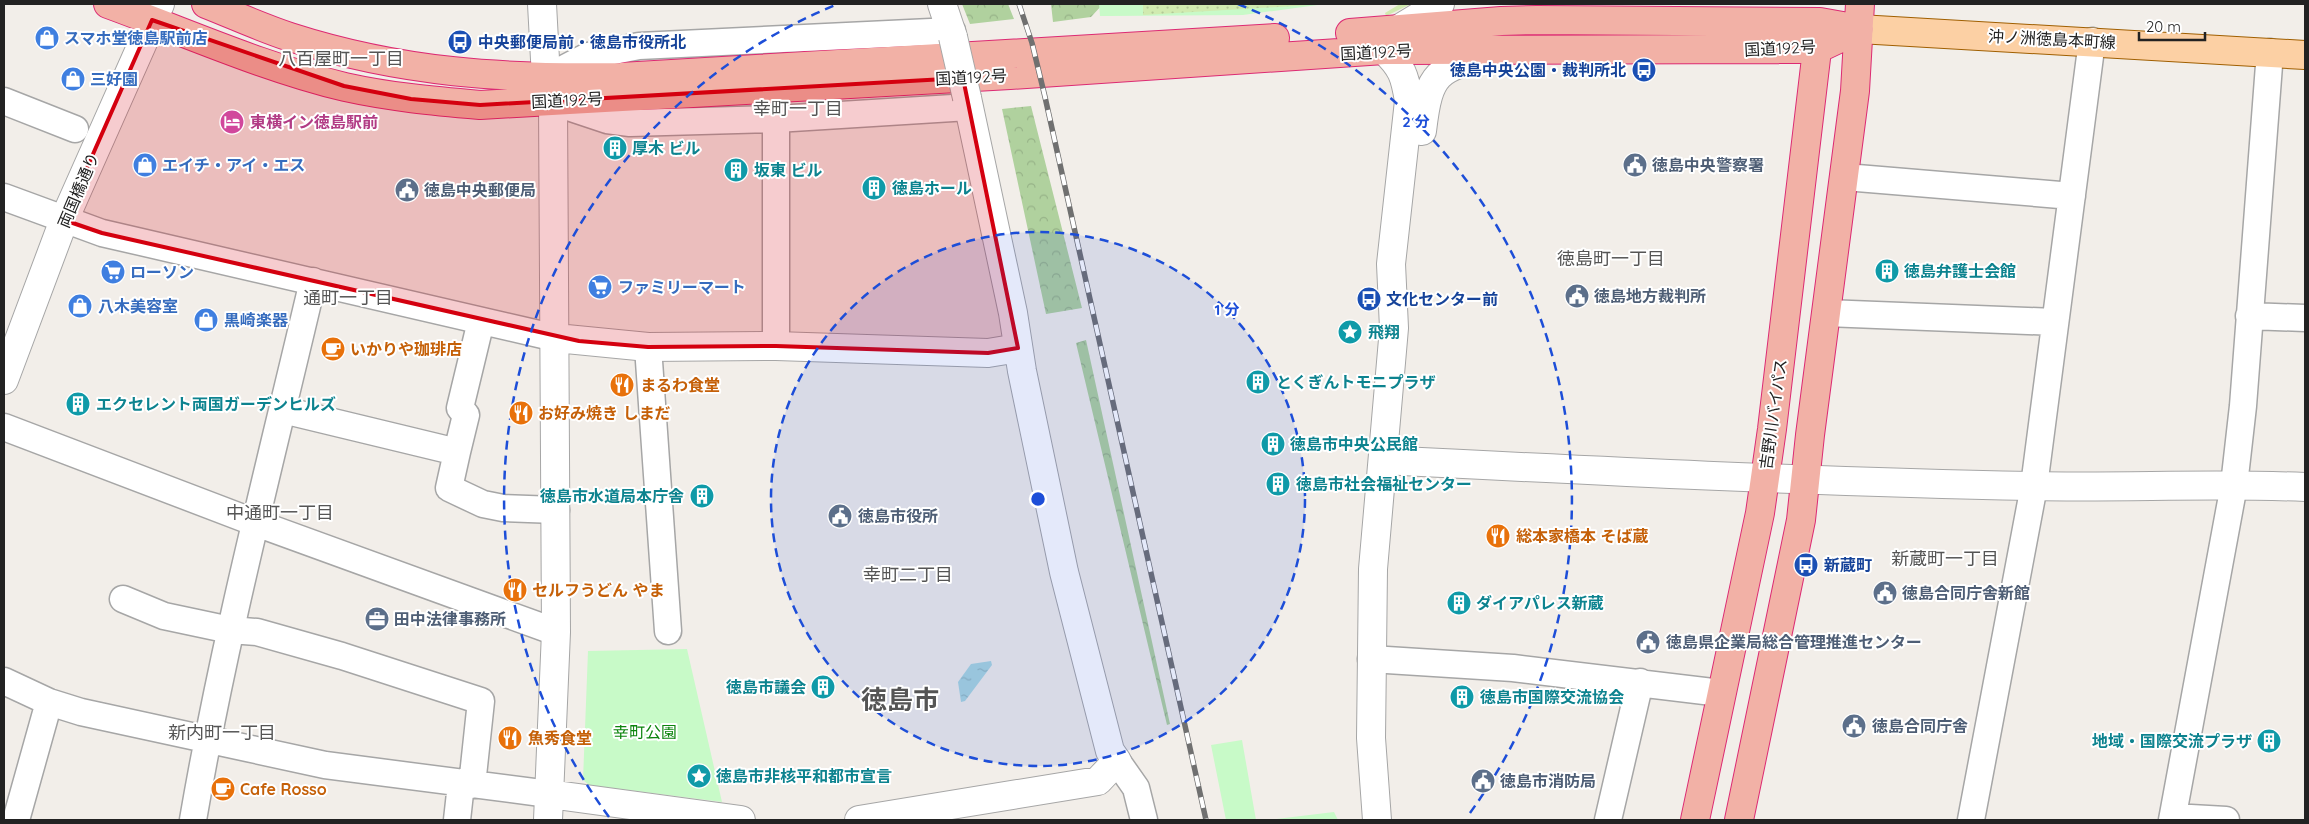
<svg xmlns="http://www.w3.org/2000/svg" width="2309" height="824" viewBox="0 0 2309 824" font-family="Quicksand,'Noto Sans JP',sans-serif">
  <defs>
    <pattern id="forest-crowns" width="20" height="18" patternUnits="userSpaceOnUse" patternTransform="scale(1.25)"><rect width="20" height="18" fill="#b0d19e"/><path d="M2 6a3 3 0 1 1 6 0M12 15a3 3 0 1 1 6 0" fill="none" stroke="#97b388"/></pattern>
    <pattern id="garden-dots" width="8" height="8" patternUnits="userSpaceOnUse" patternTransform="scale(1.25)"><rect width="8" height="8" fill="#d1ebb0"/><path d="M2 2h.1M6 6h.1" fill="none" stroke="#b3c997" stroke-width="1.8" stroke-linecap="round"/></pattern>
    <pattern id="water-ripples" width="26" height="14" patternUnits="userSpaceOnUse" patternTransform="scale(1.25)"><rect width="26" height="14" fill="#aad7df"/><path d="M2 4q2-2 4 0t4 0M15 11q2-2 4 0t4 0" fill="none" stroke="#92b8bf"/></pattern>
  </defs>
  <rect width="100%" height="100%" fill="#f2eee9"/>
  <!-- grass -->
  <path fill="#d1ebb0" d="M1400,4h11l-25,12 -1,-3z"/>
  <!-- forest -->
  <path fill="url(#forest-crowns)" d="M962,4h46l6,15 -44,5z
    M1051,4h52l-12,13 -38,5z
    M1031,106l51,202 -36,6 -44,-205z
    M1086,340l84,384 -3,1 -91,-382z"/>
  <!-- park -->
  <path fill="#c8fac8" d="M1099,4h226l-82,11 -133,1h-10z
    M687,649l35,153 -133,-17 -6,-5 5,-129z
    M1242,740l14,80h-30l-15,-75z
    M1334,812l4,8h-70z"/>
  <!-- garden -->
  <path fill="url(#garden-dots)" d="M1143,4h184l-184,11z"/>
  <!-- water -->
  <path fill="url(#water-ripples)" d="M991,661l1,4 -27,36 -4,1 -3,-20 13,-18z"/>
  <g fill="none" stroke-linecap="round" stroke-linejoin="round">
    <defs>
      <path id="minor" d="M546,78l42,-22 51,-10 313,-15
        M4,101l71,28
        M553,102l54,18 23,3 146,-4 193,-12
        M776,119v227
        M1845,177l227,19
        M4,197l98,36 454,105
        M1826,313l229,9
        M2249,316l56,2
        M648,347l20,284
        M283,410l174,42 -8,36 34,16 20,4 53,2
        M4,427l252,96 300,109
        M457,452l9,-37 -6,-7 21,-87
        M123,599l41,17 66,14 27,2 85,24 139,45 -9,84
        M1371,659l142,9 208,25
        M4,681l45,21 32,10 244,53 224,29
        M1117,761l19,27 8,32
        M2173,817l53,3
        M16,820l33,-118
        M193,820c31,-181 78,-360 120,-539
        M457,820l4,-36
        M1608,820l32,-138
        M1971,820l63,-334 58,-445
        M2172,820l62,-335 9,-79 27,-354"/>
      <path id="tertiary" d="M542,4l4,74
        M942,4l11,33
        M1397,30l43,-26
        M1422,131c7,-60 15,-62 71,-77
        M556,338l92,9 128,-1 212,7 30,-5
        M4,380l60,-160 96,-216
        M1383,460c216,11 432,22 649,26 91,2 182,-3 273,1
        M549,794l192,26
        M548,820l8,-188 -3,-530
        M859,820l239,-39 19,-20 -7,-10 -46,-179 -42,-201 -9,-58 -46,-215
        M1377,820l-6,-82 2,-169 21,-241 -3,-64 18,-163c-4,-25 -7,-34 -25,-51"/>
      <path id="primary" d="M1859,29l446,26"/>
      <path id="trunk" d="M108,4c77,28 157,64 237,83 45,10 89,14 135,18l530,-30 374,-25 433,-1 42,-20
        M206,4c28,11 56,24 84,33 112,36 215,42 331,40l654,-39
        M1350,33l151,-12 36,-1 283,2 39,7
        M1695,820l65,-307 12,-84 47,-396
        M1739,820l62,-300 9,-85 45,-344 5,-87"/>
    </defs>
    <!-- minor casing -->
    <use href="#minor" stroke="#a6a6a6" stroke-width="29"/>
    <!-- tertiary casing -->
    <use href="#tertiary" stroke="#a6a6a6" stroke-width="30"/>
    <!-- primary casing -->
    <use href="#primary" stroke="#a05f00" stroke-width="30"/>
    <!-- trunk casing -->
    <use href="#trunk" stroke="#dc2a73" stroke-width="30"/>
    <!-- minor -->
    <use href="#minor" stroke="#fff" stroke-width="26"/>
    <!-- tertiary -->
    <use href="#tertiary" stroke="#fff" stroke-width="28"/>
    <!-- primary -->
    <use href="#primary" stroke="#fcd0a4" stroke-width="28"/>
    <!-- trunk -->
    <use href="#trunk" stroke="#f2b1a6" stroke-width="28"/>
    <defs>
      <path id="rail" d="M1019,4l13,39 13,54 161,723"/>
    </defs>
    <!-- rail casing -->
    <use href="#rail" stroke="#707070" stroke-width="5.5"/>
    <!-- rail -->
    <use href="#rail" stroke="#fff" stroke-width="4" stroke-dasharray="11" stroke-linecap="butt"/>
    <defs>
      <path id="tertiary-bridge" d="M953,37l14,61"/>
    </defs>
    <!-- tertiary-bridge casing -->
    <use href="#tertiary-bridge" stroke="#a6a6a6" stroke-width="30" stroke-linecap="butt"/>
    <!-- tertiary-bridge -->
    <use href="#tertiary-bridge" stroke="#fff" stroke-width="28"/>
  </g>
  <!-- marked area -->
  <path fill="#d4000f" fill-opacity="0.2" stroke="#d4000f" stroke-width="4" stroke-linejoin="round" d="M152,20l192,66 67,13 69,6 483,-27 55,270 -30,5 -212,-7 -128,1 -69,-6 -477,-108 -38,-13z"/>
  <!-- distance rings -->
  <circle cx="1038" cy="499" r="267" fill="#1d4ed8" fill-opacity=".12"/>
  <g fill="none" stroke="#1d4ed8" stroke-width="2.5" stroke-dasharray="9 6">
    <circle cx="1038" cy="499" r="267"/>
    <path d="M609 817A534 534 0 0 1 838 4M1238 4A534 534 0 0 1 1467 817"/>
  </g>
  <!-- icons -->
  <defs>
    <symbol id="shop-disc" viewBox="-11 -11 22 22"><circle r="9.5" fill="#3f7fe0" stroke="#fff"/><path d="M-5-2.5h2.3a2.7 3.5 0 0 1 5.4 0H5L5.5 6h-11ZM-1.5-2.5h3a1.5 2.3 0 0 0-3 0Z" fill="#fff"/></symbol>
    <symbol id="bus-disc" viewBox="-11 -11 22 22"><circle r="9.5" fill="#1a4fb4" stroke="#fff"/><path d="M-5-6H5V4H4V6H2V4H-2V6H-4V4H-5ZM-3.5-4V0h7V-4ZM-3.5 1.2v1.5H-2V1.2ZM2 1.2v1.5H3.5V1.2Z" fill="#fff"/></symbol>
    <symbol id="hotel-disc" viewBox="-11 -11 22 22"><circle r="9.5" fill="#d1479c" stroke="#fff"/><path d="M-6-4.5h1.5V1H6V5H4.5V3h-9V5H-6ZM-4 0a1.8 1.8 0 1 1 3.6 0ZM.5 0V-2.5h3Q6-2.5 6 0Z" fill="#fff"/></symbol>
    <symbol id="building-disc" viewBox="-11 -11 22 22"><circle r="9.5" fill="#0f9aa8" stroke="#fff"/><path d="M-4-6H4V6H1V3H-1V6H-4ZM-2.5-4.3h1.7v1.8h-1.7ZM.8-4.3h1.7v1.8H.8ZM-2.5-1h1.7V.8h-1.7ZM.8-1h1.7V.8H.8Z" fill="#fff"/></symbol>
    <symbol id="civic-disc" viewBox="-11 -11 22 22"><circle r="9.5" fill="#5c6f8a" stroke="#fff"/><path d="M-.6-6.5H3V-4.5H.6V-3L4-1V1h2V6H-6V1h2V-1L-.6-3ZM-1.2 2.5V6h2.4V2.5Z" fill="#fff"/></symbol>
    <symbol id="supermarket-disc" viewBox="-11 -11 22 22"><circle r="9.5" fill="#3f7fe0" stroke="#fff"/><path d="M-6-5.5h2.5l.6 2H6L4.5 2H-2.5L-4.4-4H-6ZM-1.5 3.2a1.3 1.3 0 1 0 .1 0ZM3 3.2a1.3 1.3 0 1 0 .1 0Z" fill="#fff"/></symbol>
    <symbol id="sight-disc" viewBox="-11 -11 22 22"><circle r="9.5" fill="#0f9aa8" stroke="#fff"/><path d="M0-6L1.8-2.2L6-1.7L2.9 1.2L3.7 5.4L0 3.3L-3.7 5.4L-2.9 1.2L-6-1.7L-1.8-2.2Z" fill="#fff"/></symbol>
    <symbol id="cafe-disc" viewBox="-11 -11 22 22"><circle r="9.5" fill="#e8710a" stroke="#fff"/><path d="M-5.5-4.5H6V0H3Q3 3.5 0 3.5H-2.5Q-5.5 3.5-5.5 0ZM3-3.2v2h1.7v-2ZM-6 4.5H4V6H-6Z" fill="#fff"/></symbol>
    <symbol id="restaurant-disc" viewBox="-11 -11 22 22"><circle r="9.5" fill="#e8710a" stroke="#fff"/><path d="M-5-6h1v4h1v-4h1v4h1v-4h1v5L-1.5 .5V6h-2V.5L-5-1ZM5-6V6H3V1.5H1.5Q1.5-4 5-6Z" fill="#fff"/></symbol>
    <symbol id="office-disc" viewBox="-11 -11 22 22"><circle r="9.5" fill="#5c6f8a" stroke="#fff"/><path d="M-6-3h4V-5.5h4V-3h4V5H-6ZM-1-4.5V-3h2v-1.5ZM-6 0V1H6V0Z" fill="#fff"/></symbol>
  </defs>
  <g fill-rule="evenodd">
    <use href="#shop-disc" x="33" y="24" width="28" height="28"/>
    <use href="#bus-disc" x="446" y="28" width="28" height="28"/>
    <use href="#bus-disc" x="1630" y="56" width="28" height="28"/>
    <use href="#shop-disc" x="59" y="65" width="28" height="28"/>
    <use href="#hotel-disc" x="218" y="108" width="28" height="28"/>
    <use href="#building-disc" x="601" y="134" width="28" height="28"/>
    <use href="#shop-disc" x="131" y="151" width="28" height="28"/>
    <use href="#civic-disc" x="1621" y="151" width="28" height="28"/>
    <use href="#building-disc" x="722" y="156" width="28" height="28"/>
    <use href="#building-disc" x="860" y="174" width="28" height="28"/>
    <use href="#civic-disc" x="393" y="176" width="28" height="28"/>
    <use href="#building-disc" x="1873" y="257" width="28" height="28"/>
    <use href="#supermarket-disc" x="99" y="258" width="28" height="28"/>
    <use href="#supermarket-disc" x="586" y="273" width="28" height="28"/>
    <use href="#civic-disc" x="1563" y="282" width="28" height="28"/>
    <use href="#bus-disc" x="1355" y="285" width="28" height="28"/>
    <use href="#shop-disc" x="66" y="292" width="28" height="28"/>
    <use href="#shop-disc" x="192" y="306" width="28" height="28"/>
    <use href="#sight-disc" x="1336" y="318" width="28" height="28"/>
    <use href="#cafe-disc" x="319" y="335" width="28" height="28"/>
    <use href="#building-disc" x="1244" y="368" width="28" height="28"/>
    <use href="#restaurant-disc" x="608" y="371" width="28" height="28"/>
    <use href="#building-disc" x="64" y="390" width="28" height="28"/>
    <use href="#restaurant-disc" x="507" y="399" width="28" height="28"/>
    <use href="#building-disc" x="1259" y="430" width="28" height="28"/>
    <use href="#building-disc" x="1264" y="470" width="28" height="28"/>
    <use href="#building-disc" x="688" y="482" width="28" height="28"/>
    <use href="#civic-disc" x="826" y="502" width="28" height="28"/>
    <use href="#restaurant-disc" x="1484" y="522" width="28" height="28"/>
    <use href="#bus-disc" x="1792" y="551" width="28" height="28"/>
    <use href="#restaurant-disc" x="501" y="576" width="28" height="28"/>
    <use href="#civic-disc" x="1871" y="579" width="28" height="28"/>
    <use href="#building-disc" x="1445" y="589" width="28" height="28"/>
    <use href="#office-disc" x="363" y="605" width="28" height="28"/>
    <use href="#civic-disc" x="1634" y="628" width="28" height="28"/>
    <use href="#building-disc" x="809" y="673" width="28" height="28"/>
    <use href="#building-disc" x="1448" y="683" width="28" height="28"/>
    <use href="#civic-disc" x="1840" y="712" width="28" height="28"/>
    <use href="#restaurant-disc" x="496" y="724" width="28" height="28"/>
    <use href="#building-disc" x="2255" y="727" width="28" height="28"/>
    <use href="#sight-disc" x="685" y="762" width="28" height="28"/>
    <use href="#civic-disc" x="1469" y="767" width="28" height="28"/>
    <use href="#cafe-disc" x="209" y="775" width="28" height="28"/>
  </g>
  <g text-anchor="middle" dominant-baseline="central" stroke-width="4" stroke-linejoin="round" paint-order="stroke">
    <!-- shop labels -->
    <g font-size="16" font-weight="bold" fill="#366cbe" stroke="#fff" text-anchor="start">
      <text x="64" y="38">スマホ堂徳島駅前店</text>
      <text x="90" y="79">三好園</text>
      <text x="162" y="165">エイチ・アイ・エス</text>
      <text x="130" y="272">ローソン</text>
      <text x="618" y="287">ファミリーマート</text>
      <text x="98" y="306">八木美容室</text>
      <text x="224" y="320">黒崎楽器</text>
    </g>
    <!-- street labels -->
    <g font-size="16" fill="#222" stroke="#fff">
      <text transform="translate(2052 39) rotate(3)">沖ノ洲徳島本町線</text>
      <text transform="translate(1780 48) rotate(-3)">国道192号</text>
      <text transform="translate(1376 52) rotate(-3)">国道192号</text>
      <text transform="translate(971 77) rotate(-3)">国道192号</text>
      <text transform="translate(567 100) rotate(-3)">国道192号</text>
      <text transform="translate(78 190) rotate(-67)">両国橋通り</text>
      <text transform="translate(1773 414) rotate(-82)">吉野川バイパス</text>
    </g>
    <!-- transit labels -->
    <g font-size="16" font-weight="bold" fill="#164399" stroke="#fff" text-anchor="start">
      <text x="478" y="42">中央郵便局前・徳島市役所北</text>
      <text x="1626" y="70" text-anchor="end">徳島中央公園・裁判所北</text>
      <text x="1386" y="299">文化センター前</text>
      <text x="1824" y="565">新蔵町</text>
    </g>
    <!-- hotel labels -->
    <g font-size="16" font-weight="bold" fill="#b23c85" stroke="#fff" text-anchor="start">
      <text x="250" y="122">東横イン徳島駅前</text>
    </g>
    <!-- culture labels -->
    <g font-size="16" font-weight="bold" fill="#0d838f" stroke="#fff" text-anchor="start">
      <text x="632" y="148">厚木 ビル</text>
      <text x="754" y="170">坂東 ビル</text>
      <text x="892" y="188">徳島ホール</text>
      <text x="1904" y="271">徳島弁護士会館</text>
      <text x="1368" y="332">飛翔</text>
      <text x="1276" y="382">とくぎんトモニプラザ</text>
      <text x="96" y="404">エクセレント両国ガーデンヒルズ</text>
      <text x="1290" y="444">徳島市中央公民館</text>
      <text x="1296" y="484">徳島市社会福祉センター</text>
      <text x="684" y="496" text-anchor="end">徳島市水道局本庁舎</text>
      <text x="1476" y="603">ダイアパレス新蔵</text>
      <text x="806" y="687" text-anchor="end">徳島市議会</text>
      <text x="1480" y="697">徳島市国際交流協会</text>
      <text x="2252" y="741" text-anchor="end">地域・国際交流プラザ</text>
      <text x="716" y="776">徳島市非核平和都市宣言</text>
    </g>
    <!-- service labels -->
    <g font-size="16" font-weight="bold" fill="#4e5e75" stroke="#fff" text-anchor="start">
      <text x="1652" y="165">徳島中央警察署</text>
      <text x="424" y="190">徳島中央郵便局</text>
      <text x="1594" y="296">徳島地方裁判所</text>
      <text x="858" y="516">徳島市役所</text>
      <text x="1902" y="593">徳島合同庁舎新館</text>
      <text x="394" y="619">田中法律事務所</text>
      <text x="1666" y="642">徳島県企業局総合管理推進センター</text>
      <text x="1872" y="726">徳島合同庁舎</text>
      <text x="1500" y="781">徳島市消防局</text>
    </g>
    <!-- food labels -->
    <g font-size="16" font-weight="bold" fill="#c56008" stroke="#fff" text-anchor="start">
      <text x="350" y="349">いかりや珈琲店</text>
      <text x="640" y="385">まるわ食堂</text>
      <text x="538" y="413">お好み焼き しまだ</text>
      <text x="1516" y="536">総本家橋本 そば蔵</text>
      <text x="532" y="590">セルフうどん やま</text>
      <text x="528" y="738">魚秀食堂</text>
      <text x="240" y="789">Cafe Rosso</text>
    </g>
    <!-- park labels -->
    <g font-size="16" fill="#0c840d" stroke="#fff">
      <text x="645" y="732">幸町公園</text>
    </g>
    <!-- neighbourhood labels -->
    <g font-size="18" fill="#555" stroke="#fff">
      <text x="341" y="58">八百屋町一丁目</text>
      <text x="798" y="108">幸町一丁目</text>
      <text x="1611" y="258">徳島町一丁目</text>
      <text x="348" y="297">通町一丁目</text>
      <text x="280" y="512">中通町一丁目</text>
      <text x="1945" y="558">新蔵町一丁目</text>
      <text x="908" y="574">幸町二丁目</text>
      <text x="222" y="732">新内町一丁目</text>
    </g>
    <!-- town labels -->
    <g font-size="26" font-weight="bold" fill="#555" stroke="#fff">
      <text x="900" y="699">徳島市</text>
    </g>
  </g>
  <circle cx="1038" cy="499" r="8" fill="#1d4ed8" stroke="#fff" stroke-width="2.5"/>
  <g font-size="15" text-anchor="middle" font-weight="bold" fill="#1d4ed8" stroke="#fff" stroke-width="4" stroke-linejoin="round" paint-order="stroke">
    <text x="1416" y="127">2 分</text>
    <text x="1227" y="315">1 分</text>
  </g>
  <!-- border -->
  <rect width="2309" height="824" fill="none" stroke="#222222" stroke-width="10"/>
  <!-- scale -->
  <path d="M2139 32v8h66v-8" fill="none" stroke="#222222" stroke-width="2.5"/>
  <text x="2146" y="32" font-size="15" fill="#222222" stroke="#ffffff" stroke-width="4" paint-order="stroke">20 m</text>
</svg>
